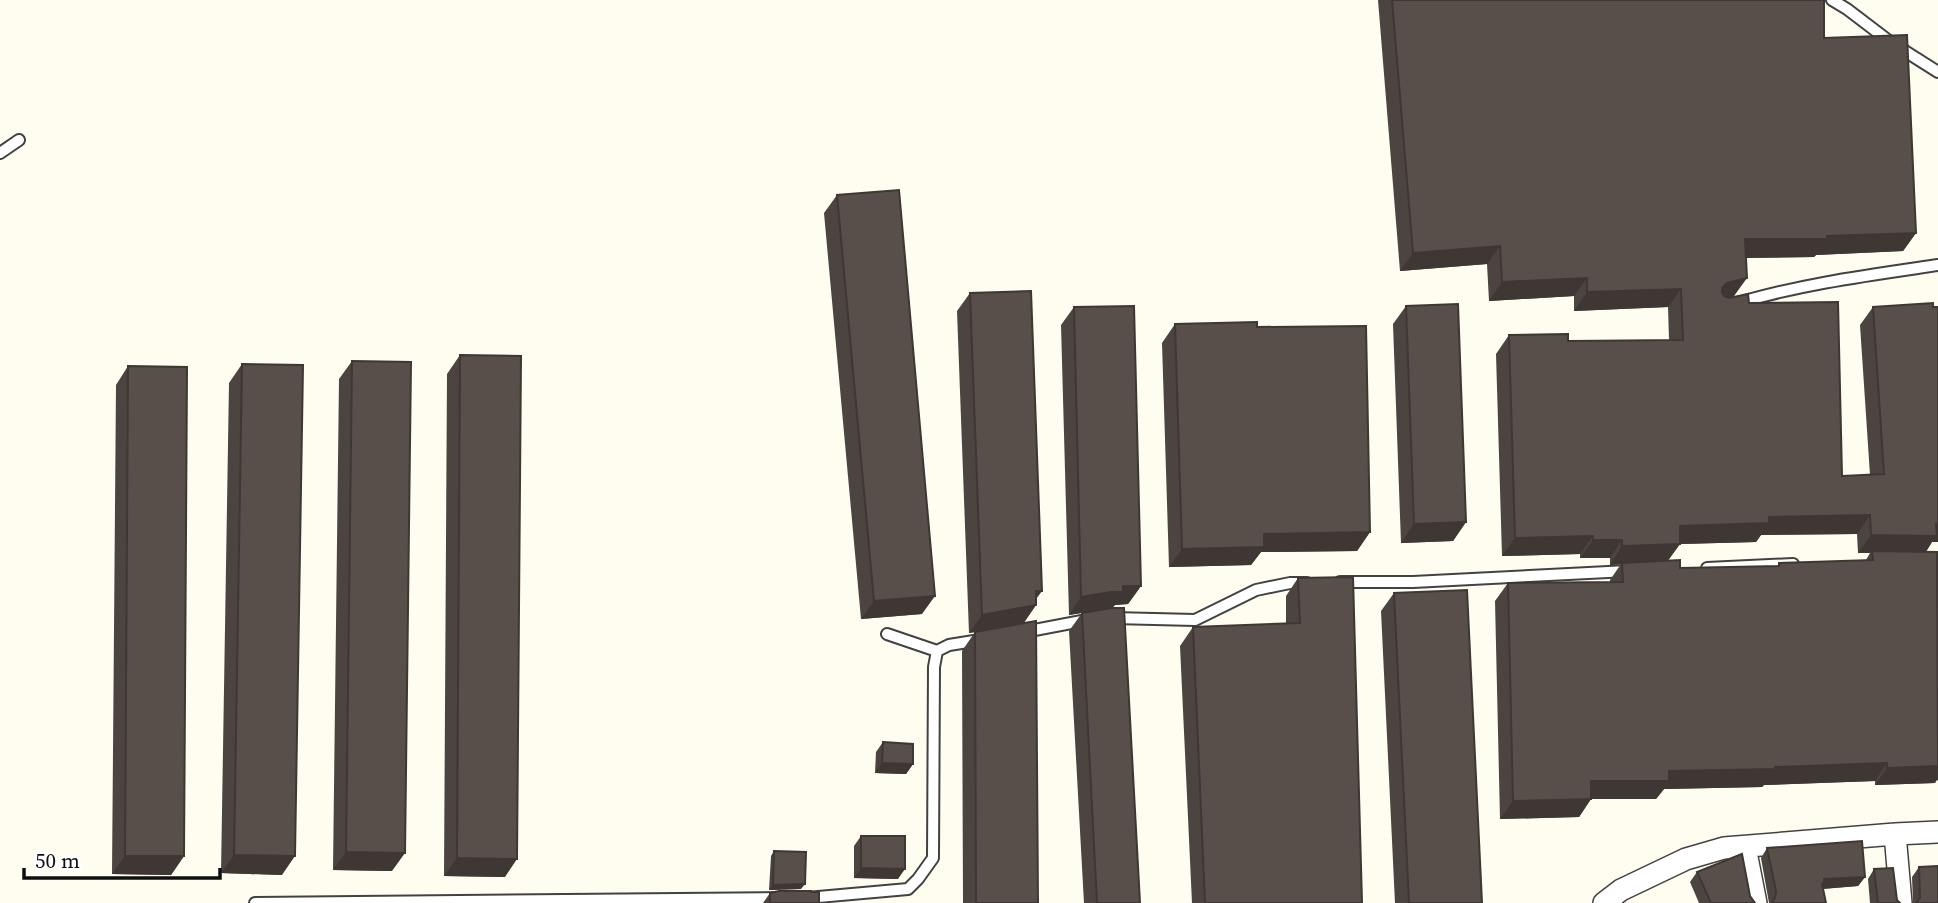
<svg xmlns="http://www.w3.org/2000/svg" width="1938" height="903" viewBox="0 0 1938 903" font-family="'Source Serif 4',serif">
  <rect width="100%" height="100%" fill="#fffcf0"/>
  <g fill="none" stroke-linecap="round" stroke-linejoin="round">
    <defs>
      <path id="service" d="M1832,0l15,9 42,32 49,31
        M0,153l19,-13
        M1735,304c65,-20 135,-29 203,-39
        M1707,568l86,-4
        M1340,582h73l215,-11
        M1113,618l82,2 61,-30 34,-7h17
        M1024,632l63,-12
        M887,634l50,17
        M807,898l101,-9 10,-10 15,-21 1,-191 3,-16 12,-6 31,-5
        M255,903l526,-5"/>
      <path id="minor" d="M1895,834l6,69
        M1745,847l11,56
        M1604,903l17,-13 65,-31 38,-11 171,-14 43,-2"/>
    </defs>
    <!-- service casing -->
    <use href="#service" stroke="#424242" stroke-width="14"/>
    <!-- minor casing -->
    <use href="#minor" stroke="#424242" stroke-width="24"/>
    <!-- service -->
    <use href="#service" stroke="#fff" stroke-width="10"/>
    <!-- minor -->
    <use href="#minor" stroke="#fff" stroke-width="21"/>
  </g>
  <!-- wall -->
  <path fill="#4c4440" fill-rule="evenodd" d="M1378,0h446v38l92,195 -13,18 -87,4 -2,2 -68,1 -12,38 -6,2 21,5 93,173 28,-1 -10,-150 13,-18h65v235h-6l-6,10 10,229 -1,2 -60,2v-4l-111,4 -2,2 -98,2 -8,10h-65l-12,18 -79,2 -5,-218 13,-18 102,-1v-2l11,-16 -11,1v-7h-30v-4l-78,2 -6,-202 13,-19 59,6 101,-1 -1,-33 -94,4v-15l-85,5 -2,-37 -87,7zM1857,534l1,19h12l-4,7 -87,3 -2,3 -97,2 -12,-8 12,-16 76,-2 5,-7z
    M837,195l85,419 -61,5 -37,-406z
    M970,293l66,306v6l-13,19 15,279h-75l-1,-252 13,-19 -6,1 -12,-322z
    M1406,306l60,216 -13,19 -52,2 -8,-219z
    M1074,307l67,279 -13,18 -13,1 -3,3 28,295h-56l-15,-272 13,-18 -13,2 -8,-290z
    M1175,324l82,3 113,205 -13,19 -96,1 -10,13 -82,2 -7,-224z
    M460,355l45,522 -61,-1 3,-502z
    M352,361l40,510 -59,-1 6,-491z
    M242,364l40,511 -61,-2 8,-490z
    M128,366l56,490 -13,19 -59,-1 4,-489z
    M1298,578l64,325h-170l-12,-257 13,-19 93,-3v-28z
    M1394,593l88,310h-87l-14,-292z
    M883,742l30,22 -7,10 -31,-1 1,-21z
    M861,836l37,43 -44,-1v-32z
    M1767,848l98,29 -7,9 -35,3 3,14h-57l-8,-45z
    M774,851l27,38 -32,1 2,-34z
    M1919,867l19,36h-25l-1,-26z
    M1874,869l23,31 3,3h-30l-2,-24z
    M1697,872l53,24 5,7h-56l-9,-21z
    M770,893l49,10h-56z"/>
  <!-- shaded-wall -->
  <path fill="#3e3734" d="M1916,233l-13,18 -87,4 -2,2 -82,1 13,-19z
    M1500,246l-13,18 -87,7 13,-18z
    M1587,278l-13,18 -85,5 13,-19z
    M1747,278l-13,18 -20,6 8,-14 5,-5z
    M1681,289l-13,18 -94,4 13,-19z
    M1870,515l-13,19 -96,1 -5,7 -76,2 -13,18 -57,3 12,-19 58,-20 89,-9z
    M1466,522l-13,19 -52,2 13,-19z
    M1938,524v18h-6l-8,12 -52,-3 -2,2h-12l13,-18z
    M1370,532l-13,19 -96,1 -10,13 -82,2 13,-18 82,-15z
    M1593,536l-13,18 -78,2 13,-18z
    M1593,540h29l-12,18h-30z
    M1123,586h18l-13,18 -13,1 -5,5h-12l-29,5 12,-18z
    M1036,591h6l-11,15 5,-1 -13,19 -54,9 13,-18z
    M935,596l-13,18 -61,5 13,-18z
    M882,763l31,1 -7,10 -31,-1z
    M1887,763l-12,18 -111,4 -2,2 -98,2 -8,10h-78l13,-18 78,-10z
    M1938,766v14l-2,1 -1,2 -60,2 12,-17z
    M1591,799l-12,18 -79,2 13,-18z
    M346,852l59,1 -13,18 -59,-1z
    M234,855l61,1 -13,19 -61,-2z
    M125,856h59l-13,19 -59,-1z
    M457,858l60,1 -12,18 -61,-1z
    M861,868l44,1 -7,10 -44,-1z
    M1865,877l-7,9 -38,3 4,-10z
    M805,884l-4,5 -32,1 4,-5z"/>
  <!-- building -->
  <path fill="#584f4a" stroke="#3e3734" stroke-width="2" d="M1392,0h432v38l83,-3 9,198 -89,3v3h-82l2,39 -20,5 -5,5v4l2,4 5,2 19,-4 1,9 89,-1 4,174 42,-2 -11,-167 60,-4v4h5v217h-2l1,12 -66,-1 -1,-20 -101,2v6l-89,3v18l-58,2v-6h-29v-4l-78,2 -6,-203 59,-1v7l115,-1 -2,-51 -94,3v-14l-85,4 -2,-36 -87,7z
    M899,190l36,406 -61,5 -37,-406z
    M1031,291l11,300h-6v14l-54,10 -12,-322z
    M1458,304l8,218 -52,2 -8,-218z
    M1134,306l7,280h-18v6h-12l-30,5 -7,-290z
    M1257,322v5l109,-1 4,206 -106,2v13l-82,2 -7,-225z
    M460,355l61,1 -4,503 -60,-1z
    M352,361l59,1 -6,491 -59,-1z
    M242,364l61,1 -8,491 -61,-1z
    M128,366l59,1 -3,489h-59z
    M1872,551l65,1 1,214 -51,2v-5l-112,4v2l-106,2v10h-78v18l-78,2 -5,-218 115,-1 -1,-19 58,-3v8l99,-2v-3l94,-3z
    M1353,577l9,326h-157l-12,-276 107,-4 -2,-45z
    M1467,590l15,313h-73l-15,-310z
    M1112,608h12l16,295h-43l-15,-290z
    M1036,621l2,282h-62l-1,-271z
    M883,742l30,2v20l-31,-1z
    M861,836h44v33l-44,-1z
    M1862,841l3,36 -41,2v4l-2,1 4,19h-55l4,-5 1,-7 -9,-43z
    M774,851l32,1 -1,32 -32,1z
    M1742,854l8,42 5,7h-44l-14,-31z
    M1938,866v37h-22l4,-5 -1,-31z
    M1893,868l4,32 3,3h-22l-4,-34z
    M779,891h32v1h8v11h-49v-10z"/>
  <!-- scale -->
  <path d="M24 868v10h196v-10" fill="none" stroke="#0f0f0f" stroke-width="3.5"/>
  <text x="35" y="868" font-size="21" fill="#0f0f0f" stroke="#ffffff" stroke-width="5" paint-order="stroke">50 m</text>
</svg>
